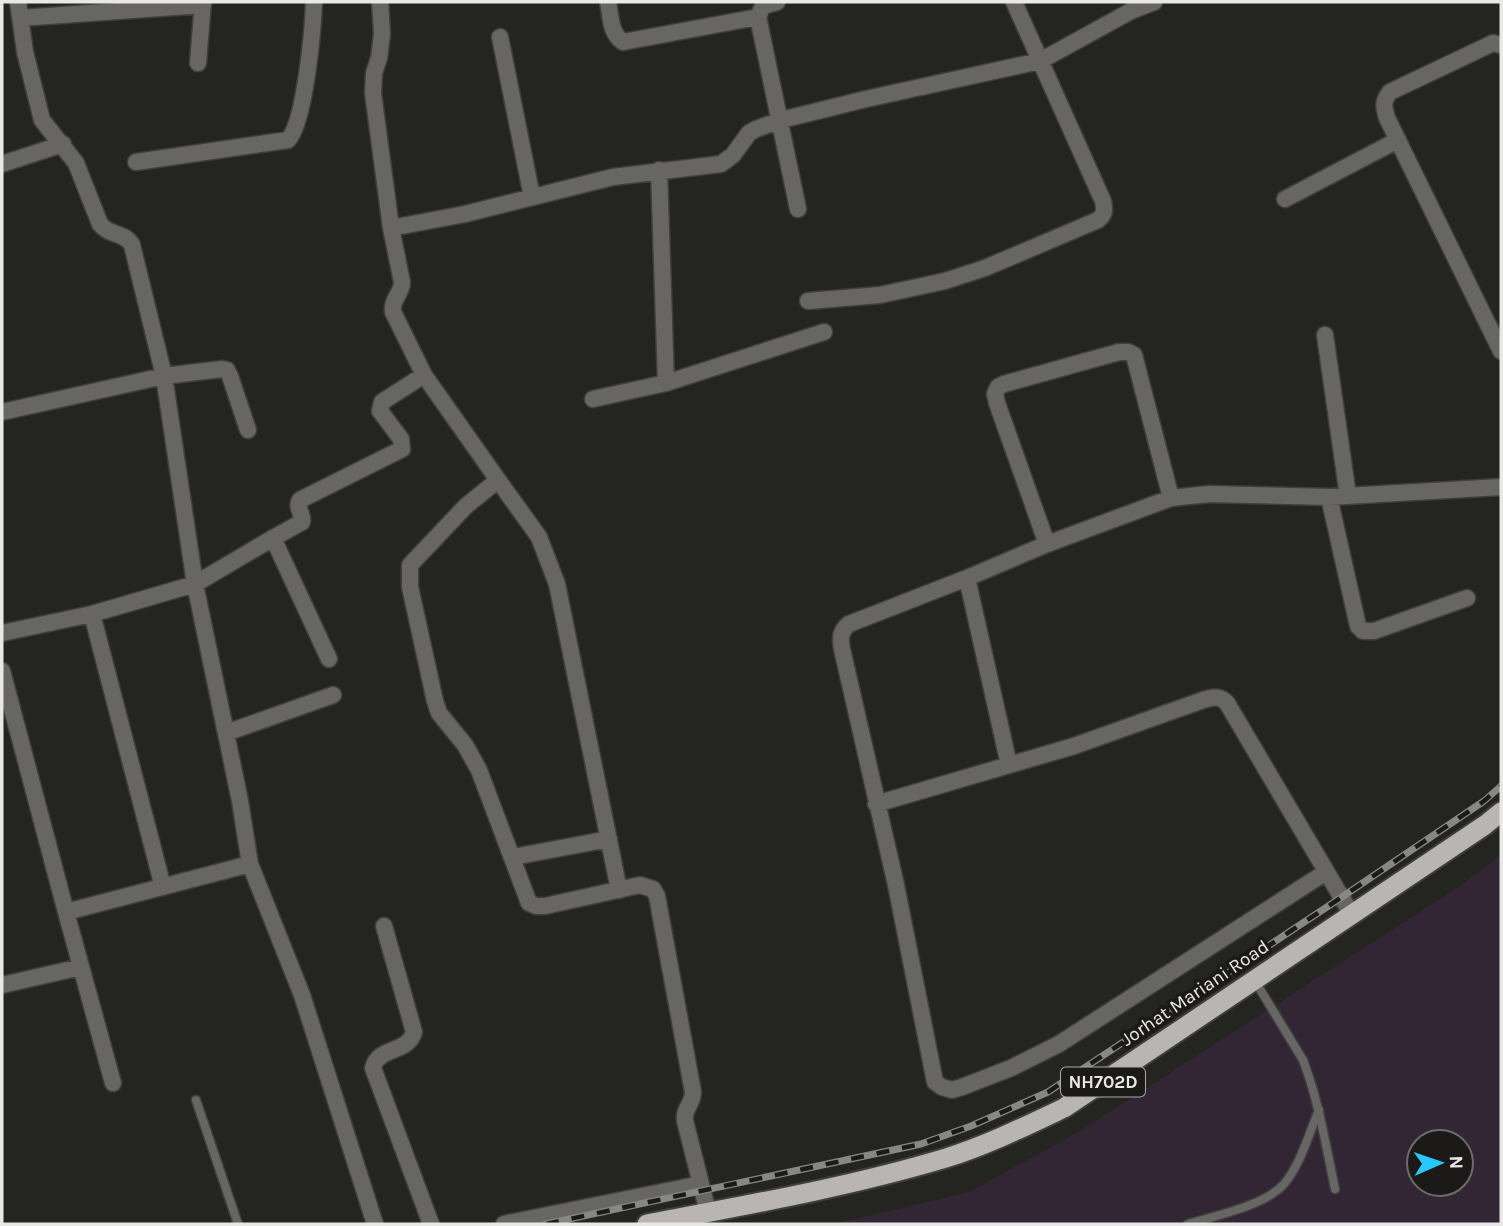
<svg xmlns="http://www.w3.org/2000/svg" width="1503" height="1226" viewBox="0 0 1503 1226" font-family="Karla,sans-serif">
  <rect width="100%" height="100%" fill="#242421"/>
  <!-- industrial -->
  <path fill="#322635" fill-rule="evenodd" d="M1501,855v369h-668l136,-32 111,-61 380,-245zM1419,1142h42v42h-42z"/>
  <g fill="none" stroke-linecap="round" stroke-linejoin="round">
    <defs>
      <path id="service" d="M1255,981l48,79c16,42 23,86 32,129
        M196,1100l42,124
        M1188,1224c27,-8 78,-19 96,-40 17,-20 25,-51 35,-74"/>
      <path id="minor" d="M18,2l7,50 17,68 34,43 24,61c9,12 25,8 32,21l32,131 31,208 45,217 10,63 52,131 73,229
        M380,2l2,32 -3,24 -5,15 -1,20 18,135 11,54c0,12 -11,17 -9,30l31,63 74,105 -32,26 -56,59v22l25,114 4,12 26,32 14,25 50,133 7,3h9l95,-21 13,4 4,7 36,196c0,12 -10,17 -8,29l23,91
        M608,2c3,15 2,31 15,40l135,-25
        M777,2l-14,4 -5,11 40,192
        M20,18l183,-13
        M500,37l32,160
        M1501,45l-8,-2 -103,49c-8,10 -6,15 -3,26l114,233
        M198,63l5,-61
        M136,162l152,-22c17,-18 25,-111 26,-138
        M2,164l61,-20
        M659,170l7,213
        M1285,199l113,-59
        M391,228l74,-14 148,-37 108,-13 12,-9 16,-22 7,-4 25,-9 85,-21 174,-38 91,-50 23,-9
        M808,301l72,-6 65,-14 40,-13 113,-48c7,-6 7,-10 5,-19l-89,-199
        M1325,335l23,161
        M593,399l73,-16 158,-51
        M2,412l162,-36 58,-7 5,1 3,6 18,54
        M498,480l41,57 18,47 62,306
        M1329,497l29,129 5,5h11l93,-33
        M1047,544l-50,-141 -2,-9 3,-7 6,-3 115,-32h9l6,3 37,143
        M967,578l42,187
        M92,614l71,273
        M2,633l90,-19 103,-30 78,-46
        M329,659l-56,-121 29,-16c2,-8 -7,-14 -2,-22l102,-51 -1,-10 -21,-28 2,-9 42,-27
        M2,671l64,241 184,-48
        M226,733l107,-38
        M876,804l198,-58 132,-47c10,-2 14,-3 21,4l125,212
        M513,857l96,-18
        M1326,872l-267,172 -48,24 -49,19 -10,3 -10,-3 -7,-5 -39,-197 -54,-236c-2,-11 -2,-18 7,-25l118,-46 80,-34 124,-46 38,-4 120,3 172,-10
        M66,912l47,171
        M384,926l30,106c-6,22 -36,14 -41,36l58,156
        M2,985l79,-18
        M504,1224l197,-40"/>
      <path id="trunk" d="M647,1224c100,-19 202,-37 299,-66 41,-13 80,-32 118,-50l421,-283 16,-13"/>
    </defs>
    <!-- service casing -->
    <use href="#service" stroke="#3f3f3d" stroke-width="11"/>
    <!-- minor casing -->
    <use href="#minor" stroke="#3f3f3d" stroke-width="19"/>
    <!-- trunk casing -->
    <use href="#trunk" stroke="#3f3f3d" stroke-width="23"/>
    <!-- service -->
    <use href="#service" stroke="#676665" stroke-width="8"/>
    <!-- minor -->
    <use href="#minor" stroke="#676665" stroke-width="16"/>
    <!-- trunk -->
    <use href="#trunk" stroke="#b8b5b3" stroke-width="19"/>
    <defs>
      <path id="rail" d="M546,1224l375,-80 50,-18 77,-34 294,-195 142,-96 17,-15"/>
    </defs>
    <!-- rail casing -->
    <use href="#rail" stroke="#878785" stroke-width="7"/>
    <!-- rail -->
    <use href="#rail" stroke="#1b1a18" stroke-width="4.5" stroke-dasharray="13" stroke-linecap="butt"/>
  </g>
  <g text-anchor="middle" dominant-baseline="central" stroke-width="7" stroke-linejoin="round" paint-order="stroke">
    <!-- shield labels -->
    <rect fill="#1b1a18" stroke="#aaaaa8" stroke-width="2" x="1061" y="1067.5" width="84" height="29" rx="5"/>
    <g font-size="18" font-weight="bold" fill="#e8e8e6">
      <text x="1103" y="1082">NH702D</text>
    </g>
    <!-- street labels -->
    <g font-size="19" fill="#e8e8e6" stroke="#1b1a18">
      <text transform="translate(1195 993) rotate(-34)">Jorhat Mariani Road</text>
    </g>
  </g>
  <!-- border -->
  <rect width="1503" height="1226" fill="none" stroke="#e8e8e6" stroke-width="7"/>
  <!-- north arrow -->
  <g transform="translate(1440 1163) rotate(88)"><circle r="33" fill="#1b1a18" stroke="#6d6c6a" stroke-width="2"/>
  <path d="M0-5L12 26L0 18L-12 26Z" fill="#29c8ff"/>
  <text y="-10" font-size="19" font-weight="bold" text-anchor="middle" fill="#e8e8e6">N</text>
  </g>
</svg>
